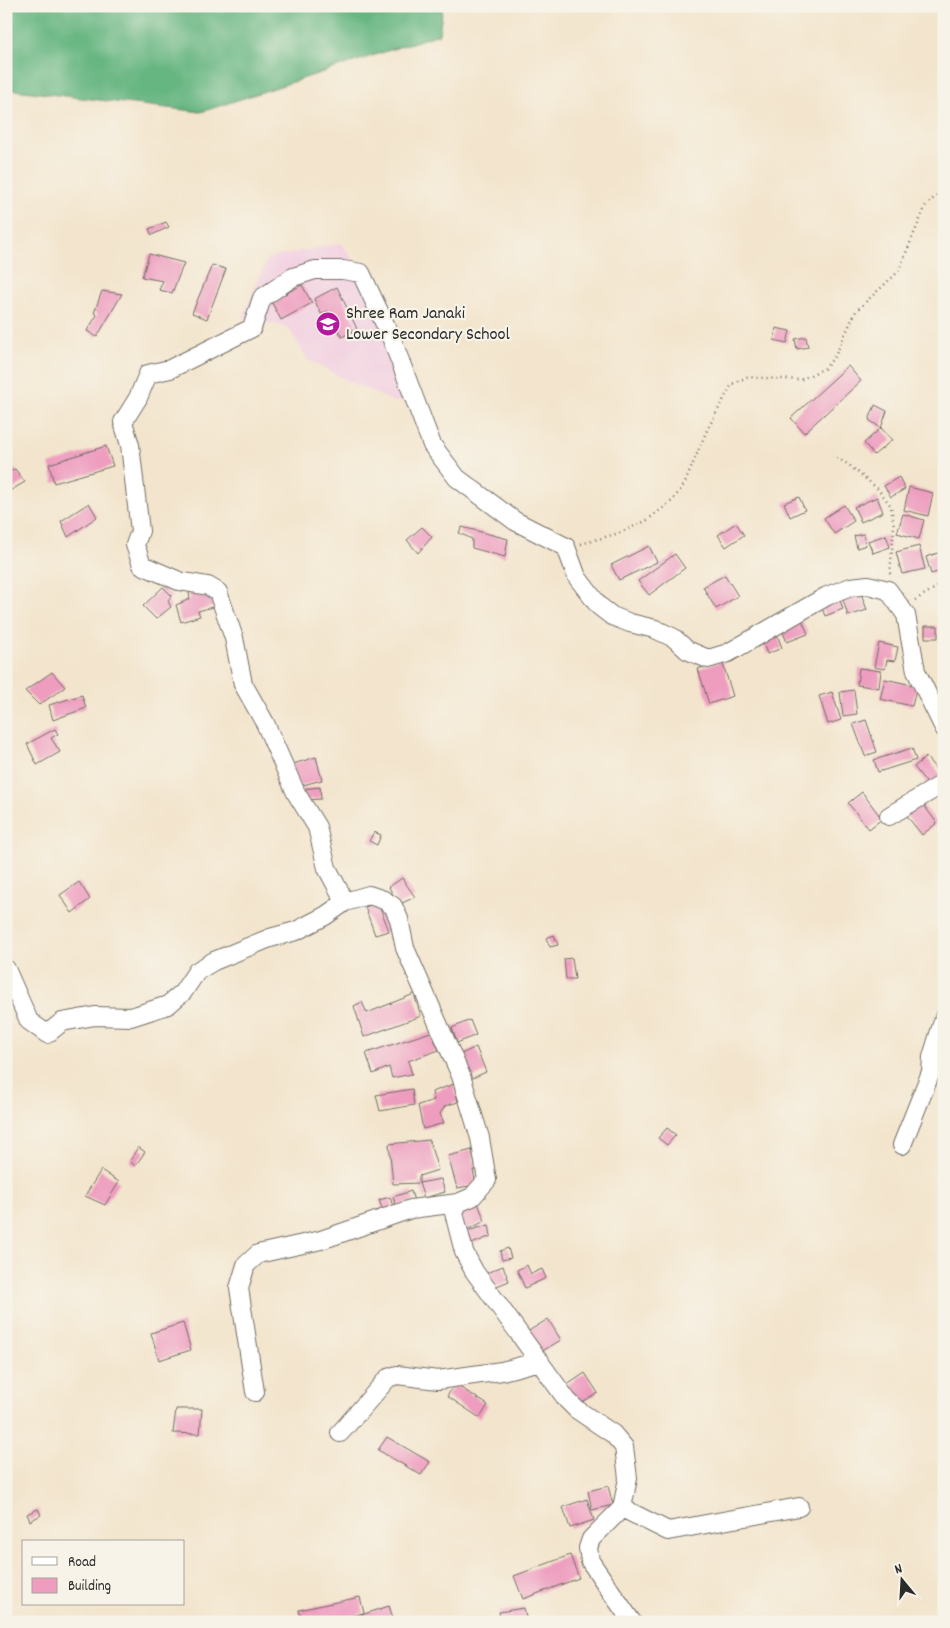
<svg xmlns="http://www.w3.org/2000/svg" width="950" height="1628" viewBox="0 0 950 1628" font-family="Dekko,sans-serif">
  <rect width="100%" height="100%" fill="#f7f3e8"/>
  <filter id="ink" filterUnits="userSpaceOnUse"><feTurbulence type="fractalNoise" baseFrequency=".02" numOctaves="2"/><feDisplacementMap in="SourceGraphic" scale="10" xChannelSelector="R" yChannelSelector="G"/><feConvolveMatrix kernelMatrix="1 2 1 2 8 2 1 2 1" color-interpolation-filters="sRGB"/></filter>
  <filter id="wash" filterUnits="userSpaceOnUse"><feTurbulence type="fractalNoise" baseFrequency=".0096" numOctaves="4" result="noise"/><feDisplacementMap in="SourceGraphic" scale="20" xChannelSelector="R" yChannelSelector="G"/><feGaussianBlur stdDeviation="1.12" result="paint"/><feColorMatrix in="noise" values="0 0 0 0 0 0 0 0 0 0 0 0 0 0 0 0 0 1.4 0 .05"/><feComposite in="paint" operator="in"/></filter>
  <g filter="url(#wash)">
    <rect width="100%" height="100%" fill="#f3e5cd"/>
    <!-- built -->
    <path fill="#f2cfe1" d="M341,243l18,24 62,136 -29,-2 -42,-19 -42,-22 -20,-33 -45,-10 25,-59z"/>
    <!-- forest -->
    <path fill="#66b681" stroke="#487056" d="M6,6h437l-4,28 -238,78 -195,-23z"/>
    <g id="blocks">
      <!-- building -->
      <path fill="#ee9dbf" d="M166,222l3,5 -17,8 -3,-6z
        M149,254l35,9 -12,30 -13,-3 4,-9 -21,-4z
        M212,265l14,4 -19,50 -15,-6z
        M302,285l10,18 -31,17 -10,-19z
        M337,287l20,42 -15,8 -14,-26 -7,3 -7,-15z
        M102,291l20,3 -25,43 -10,-6 10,-16 -3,-2z
        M776,328l14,3 -3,12 -13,-3z
        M806,337l2,10 -11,2 -2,-10z
        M848,366l13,15 -57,52 -13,-15z
        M875,405l12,6 -6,17 -12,-8z
        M881,428l11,12 -18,15 -10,-12z
        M106,446l7,20 -59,17 -5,-19z
        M15,469l10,13 -19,11v-20z
        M899,477l6,12 -14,8 -7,-11z
        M909,487l24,6 -5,23 -24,-6z
        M799,497l6,13 -15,7 -6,-14z
        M877,497l6,15 -22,10 -7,-15z
        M89,503l8,14 -29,20 -7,-16z
        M844,505l10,16 -20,13 -10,-16z
        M903,514l21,6 -5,19 -22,-6z
        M736,523l8,12 -18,12 -8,-12z
        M422,527l10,10 -14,16 -11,-13z
        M462,527l46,12 -3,18 -33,-9v-9l-13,-6z
        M863,534l3,11 -9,3 -3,-12z
        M886,535l4,12 -17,6 -5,-12z
        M649,546l8,16 -38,18 -8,-15z
        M919,546l6,23 -23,5 -6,-22z
        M944,551v19l-13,4 -5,-17z
        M675,554l10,14 -36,27 -11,-14z
        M725,575l13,21 -22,13 -13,-22z
        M163,587l9,9 -4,5 3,6 -15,12 -13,-13z
        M205,587l11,19 -18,5 2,5 -19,6 -5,-17 14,-6 -1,-6z
        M860,590l7,20 -19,6 -6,-20z
        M839,597l4,12 -18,7 -5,-13z
        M802,620l6,14 -21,8 -6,-14z
        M925,626h13v12h-13z
        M777,634l5,14 -15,6 -5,-14z
        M879,643l19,4 -3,14 -8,-1 -2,9 -11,-2z
        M722,661l11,35 -24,8 -11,-35z
        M859,668l22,3 -2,17 -22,-3z
        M52,672l13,15 -26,18 -14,-14z
        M885,679l32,7 -5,20 -32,-7z
        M854,690l3,24 -14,2 -3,-24z
        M832,692l9,28 -13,4 -9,-28z
        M82,695l4,13 -33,12 -4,-15z
        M866,720l11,32 -12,4 -12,-32z
        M55,729l3,5 -7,4 9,14 -23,13 -10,-21z
        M912,748l4,12 -38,12 -4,-12z
        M316,757l6,23 -23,6 -9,-21z
        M926,757l15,18 -12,11 -15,-19z
        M320,787l1,12 -16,1 -3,-11z
        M862,792l20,27 -13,10 -21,-26z
        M922,803l15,20 -15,12 -16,-20z
        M374,832l7,3 -4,10 -8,-4z
        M402,878l13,19 -17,8 -9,-18z
        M79,882l11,17 -18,14 -12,-18z
        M378,902l11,29 -14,4 -10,-28z
        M554,935l4,10 -8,2 -4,-9z
        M572,958l3,21h-9l-2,-20z
        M414,994l7,22 -57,21 -10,-31 8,-4 5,11z
        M470,1020l6,15 -19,8 -5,-15z
        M431,1032l8,18 -31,11 4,13 -20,4 -3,-11 -16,7 -7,-21z
        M476,1047l10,25 -20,9 -9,-25z
        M454,1084l4,18 -13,4 -5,8 4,9 -21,6 -5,-24 16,-5 -2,-8z
        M412,1089l2,16 -34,6 -4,-16z
        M667,1128l9,7 -9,10 -9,-7z
        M429,1140l9,30 -19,6v7l-26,1 -4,-40z
        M138,1147l7,5 -10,14 -5,-5z
        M472,1150l4,20h-3l3,15 -19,3 -9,-32z
        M101,1170l18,12 -14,23 -20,-9z
        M441,1179l4,13 -21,6 -5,-15z
        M411,1191l3,10 -18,5 -3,-9z
        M390,1197l3,10 -10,4 -4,-11z
        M478,1203l7,18 -20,10 -8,-18z
        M489,1225l2,11 -24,10 -4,-14z
        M508,1248l3,10 -9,2 -2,-9z
        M527,1265l4,9 11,-5 4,9 -21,10 -8,-18z
        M503,1266l6,15 -17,7 -8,-14z
        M548,1319l13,21 -22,13 -12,-21z
        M183,1323l8,27 -32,10 -8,-27z
        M585,1373l13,20 -21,12 -13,-18z
        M455,1384l33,21 -8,13 -33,-22z
        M176,1409h26l-2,25 -27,-1z
        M387,1437l43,25 -9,13 -43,-25z
        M608,1486l5,19 -21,5 -4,-19z
        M587,1499l7,21 -24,8 -7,-21z
        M38,1509l3,6 -11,6 -3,-7z
        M570,1555l9,23 -56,21 -9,-23z
        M360,1597l4,16 -40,9h-22l-3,-12z
        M389,1606l5,15 -51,1v-1z
        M524,1608l3,14h-26l-2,-10z"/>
    </g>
  </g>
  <g filter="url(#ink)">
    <use href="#blocks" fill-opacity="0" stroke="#716c64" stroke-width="1"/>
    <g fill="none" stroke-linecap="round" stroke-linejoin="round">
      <defs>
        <path id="street" d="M889,816l55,-33
          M345,902l-18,-34 -10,-41 -21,-34 -31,-70 -22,-39 -9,-46 -16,-46 -10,-6 -29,-5 -37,-16 -7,-20 5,-14 -10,-86 -7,-23 15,-24 10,-24 22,-5 82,-41 10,-30 31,-21 22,-7h28l18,3 30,64 41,108 25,33 58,43 51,26 11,30 22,29 13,10 18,7 25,6 19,9 13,12 21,9 20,-6 99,-57 24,-9 17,-2 20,5 18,25 10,56 28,57
          M6,969l23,52 18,13 15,-12 33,-6 36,1 37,-12 15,-13 14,-21 17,-10 56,-23 26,-7 29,-15 20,-14 24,-7 15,5 9,6 6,13 6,29 56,128 19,62 7,42 -15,17 -14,6 -4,10 10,39 10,19 93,129 9,9 37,25 11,13 4,31 -6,30 -31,31 -3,9 2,13 42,61
          M902,1145l29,-73 1,-15 12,-39
          M255,1392l-16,-104 7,-23 12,-11 63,-14 90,-31 47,-6
          M340,1433l48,-55 9,-3 41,5 64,-9 38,-10
          M622,1508l46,23 131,-24"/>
      </defs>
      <!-- street casing -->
      <use href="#street" stroke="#716c64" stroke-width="20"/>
      <!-- path -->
      <path stroke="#716c64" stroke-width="2.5" stroke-dasharray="1 4" stroke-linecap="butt" d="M837,458l12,7 29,24 13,17 3,20 -4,49
        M581,544l38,-11 27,-12 26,-20 12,-16 23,-55 25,-46 15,-7 53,3 25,-12 10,-12 21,-45 42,-39 28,-67 18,-16
        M915,600l29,-17"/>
      <!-- street -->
      <use href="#street" stroke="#fff" stroke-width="18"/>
    </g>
  </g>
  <!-- icons -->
  <defs>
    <symbol id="school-disc" viewBox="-11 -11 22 22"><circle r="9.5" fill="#b5179e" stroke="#f7f3e8"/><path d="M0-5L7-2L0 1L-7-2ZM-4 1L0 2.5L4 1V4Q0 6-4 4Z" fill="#fff"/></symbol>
  </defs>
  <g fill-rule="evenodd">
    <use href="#school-disc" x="314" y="310" width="28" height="28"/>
  </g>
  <g text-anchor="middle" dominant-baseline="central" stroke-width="4.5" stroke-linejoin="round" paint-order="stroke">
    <!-- poi labels -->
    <g font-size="18" fill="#2b2b2b" stroke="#f7f3e8" text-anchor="start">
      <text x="346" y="314">Shree Ram Janaki<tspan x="346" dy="21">Lower Secondary School</tspan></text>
    </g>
  </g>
  <!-- margin -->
  <rect width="950" height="1628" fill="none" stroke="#f7f3e8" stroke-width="25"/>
  <!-- legend -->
  <rect x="22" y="1540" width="162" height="65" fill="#f7f3e8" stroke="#a5a39c"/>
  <rect x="32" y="1557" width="25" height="8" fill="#ffffff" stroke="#a5a39c"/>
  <text x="68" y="1566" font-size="15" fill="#2b2b2b">Road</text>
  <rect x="32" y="1578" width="25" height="15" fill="#ee9dbf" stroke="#a5a39c"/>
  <text x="68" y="1590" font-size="15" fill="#2b2b2b">Building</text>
  <!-- north arrow -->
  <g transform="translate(902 1580) rotate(342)" stroke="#f7f3e8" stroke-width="4" paint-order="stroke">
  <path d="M0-4L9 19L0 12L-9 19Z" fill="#2b2b2b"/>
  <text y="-8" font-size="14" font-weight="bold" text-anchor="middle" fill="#2b2b2b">N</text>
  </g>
</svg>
